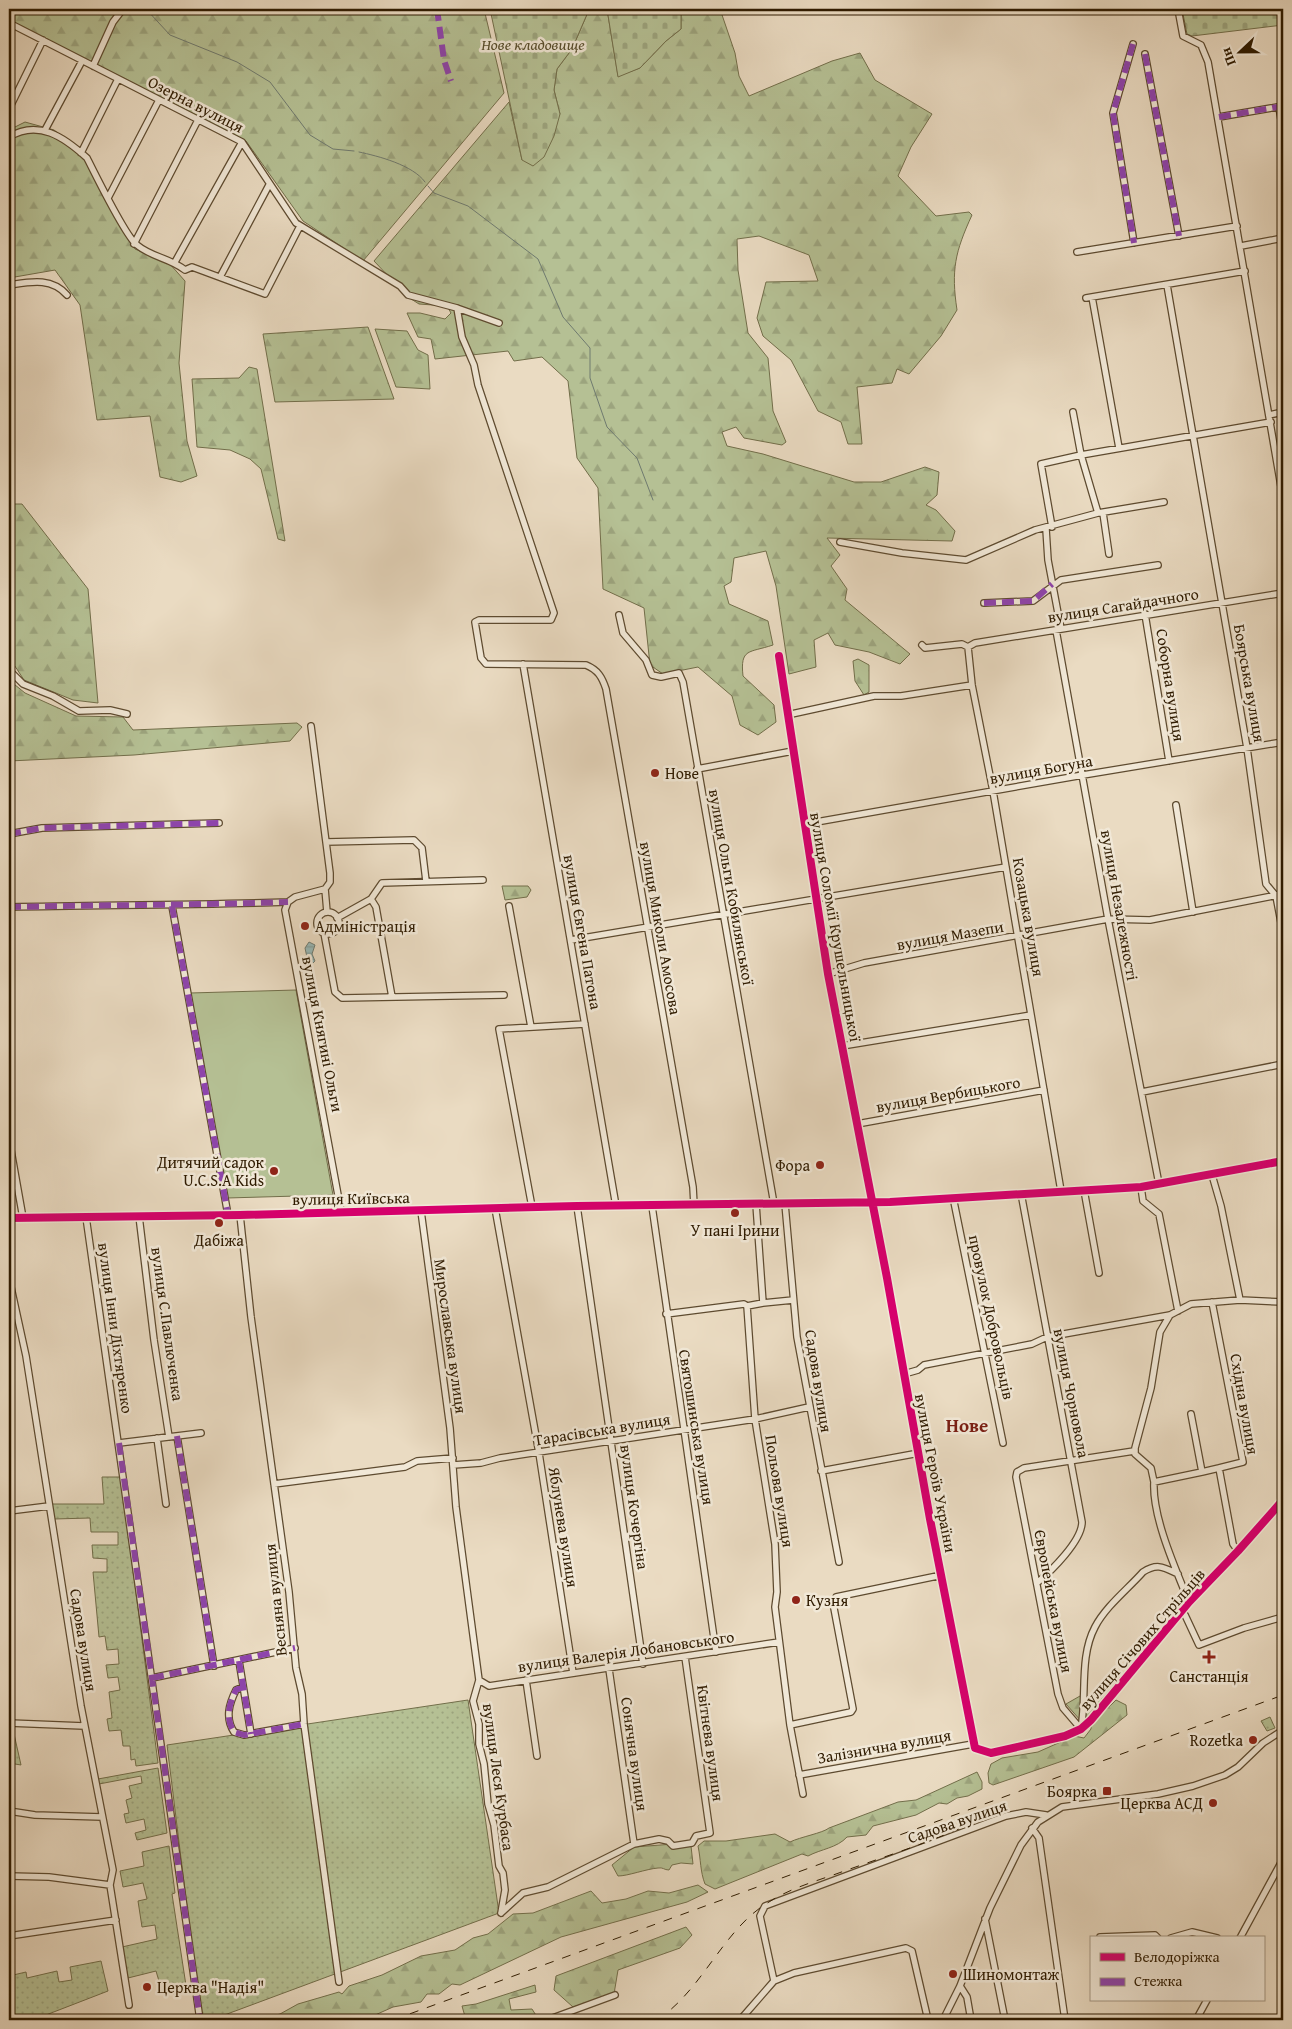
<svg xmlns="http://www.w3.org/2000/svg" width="1292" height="2029" viewBox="0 0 1292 2029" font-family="'Gentium Book Plus',serif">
  <defs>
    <pattern id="forest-firs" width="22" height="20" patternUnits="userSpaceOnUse" patternTransform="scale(1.25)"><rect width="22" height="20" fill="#b5c094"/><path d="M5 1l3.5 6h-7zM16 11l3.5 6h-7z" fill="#9ca47e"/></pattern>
    <pattern id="cemetery-stones" width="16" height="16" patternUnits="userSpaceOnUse" patternTransform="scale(1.25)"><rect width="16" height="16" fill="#b5c094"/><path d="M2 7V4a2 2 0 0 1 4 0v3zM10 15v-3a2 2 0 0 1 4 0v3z" fill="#9ca47e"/></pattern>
    <pattern id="park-dots" width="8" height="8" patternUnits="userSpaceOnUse" patternTransform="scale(1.25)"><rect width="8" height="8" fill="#b5c094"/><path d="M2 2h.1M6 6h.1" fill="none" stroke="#9ca47e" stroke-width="1.8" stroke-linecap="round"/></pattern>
    <pattern id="water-rules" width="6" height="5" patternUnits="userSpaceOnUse" patternTransform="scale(1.25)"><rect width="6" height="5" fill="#99bab9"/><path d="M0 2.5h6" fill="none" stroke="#849f9d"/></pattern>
  </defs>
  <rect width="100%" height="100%" fill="#eadbc2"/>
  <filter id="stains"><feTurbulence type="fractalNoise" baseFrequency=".004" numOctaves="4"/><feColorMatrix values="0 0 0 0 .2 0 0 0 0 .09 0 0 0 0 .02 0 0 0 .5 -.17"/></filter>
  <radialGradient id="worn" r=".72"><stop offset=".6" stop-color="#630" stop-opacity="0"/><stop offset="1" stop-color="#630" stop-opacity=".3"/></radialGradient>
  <!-- grass -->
  <path fill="#b5c094" stroke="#726e4a" d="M296,990l37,205 -106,3 -37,-205z"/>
  <!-- forest -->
  <path fill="url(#forest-firs)" stroke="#726e4a" d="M9,9h475l20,84 -141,168 -60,-40 -57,-80 -237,-121z
    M597,9h10l11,67 22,-8 26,-27 15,-12v-20h39l15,44 4,23 10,20 83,-35 28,-8 15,27 57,34 -21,33 -13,29 38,40 33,-4 3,3c-17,37 -21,55 -15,95l-16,26 -32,38 -12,-5 -5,14 -35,4 5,57h-14l-7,-22 -23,-11 -27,-51 -28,-24 -6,-18 9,-36 52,-1 -9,-26 -50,-19 -22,3 1,31 10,63 20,25 5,53 13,31 -4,3 -38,-7 -8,-11 -14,5 5,14 36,8 91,28h27l44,-15 14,5 -2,23 -11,10 10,5 19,21 -3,10 -125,-3 13,17 -9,11 16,23 -2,11 65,54 -10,10 -31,-12 -34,-7 -7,-12 -14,7 2,27 -27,7 -13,-88 -10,-35 -32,7 -3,24 -7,4 5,18 39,17 5,24c-24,8 -33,3 -30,31l31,29 2,17 -18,13 -18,-10 -8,-29 -34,-29 -35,7 -13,-9 -6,-57 -41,-19 -5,-101 -21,-30 -9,-77 -26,-24 -28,4 -6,-10 -73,8 -4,-20 -13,-2 -11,-24h13l25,6 6,-6 -4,-7 -28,-2 -11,-7 -34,-36 135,-159 13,58 38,-46 -6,-24 3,-21 15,-20 16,-37z
    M25,122l29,8 35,27 46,92 34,14 16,18 -6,82 8,78 10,35 -16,6 -21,-5 -10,-61 -53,4 -17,-115 -25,-35 -46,8v-148z
    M368,327l26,72 -119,3 -12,-68z
    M375,329l32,2 11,19 10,5 2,34 -34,-2z
    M249,367l8,2 28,172 -7,-2 -17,-70 -11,-10 -20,-9 -33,-3 -5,-68 47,-1z
    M9,504h13l66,85 10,114 -25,-3 -49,-20 -15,-23z
    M858,659l11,6v27l-5,3 -9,-14 -2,-20z
    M9,680l16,13 51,23 47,1 10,13 164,-7 5,4 -12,14 -156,14 -125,6z
    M502,886h26l3,4 -4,7 -22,3z
    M1114,1668l6,9 -30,39 -9,5 -15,-17 14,-8 2,5 5,2 5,-11z
    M1116,1700l10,5 1,10 -53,42 -81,28 -4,-2 -1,-10 3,-9 11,-6 36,-6 36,-16 10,2 7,-9v-4z
    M977,1772l5,10v7l-14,7 -11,2 -10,6 -8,-1 -23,12 -43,11 -7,9 -19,2c-10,11 -26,12 -39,19l-6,-2 -87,35 -10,-5c-5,-13 -4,-24 -7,-38l6,-5h22l49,-7 15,8c10,-5 33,-9 39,-14l69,-26 18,-2z
    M687,1843l4,3 2,18 -12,-1 -9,2 -3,5c-5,0 -6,-3 -11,-2 -12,1 -30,8 -40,8l-6,-11 22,-18z
    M698,1885l10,7 -21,10 -126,35 -101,48 -8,-1 -13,10h-12l-6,8 -28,5 -29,13h-106l22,-6 18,-10 41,-12 3,2 7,-8 33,-11 39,-19 34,-6 18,-12 15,-4 25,-20 20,-1 58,-22 11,12 24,-4 22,-8 21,2z
    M686,1927l6,8 -12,13 -62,22 -4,24 -41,13 -19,-17 2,-14z
    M535,1985l1,7 -27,7 2,11 21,-1 7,11h-73l-4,-14 14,-2z"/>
  <!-- cemetery -->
  <path fill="url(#cemetery-stones)" stroke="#726e4a" d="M490,9h107l-9,3 -16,37 -15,20 -3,21 6,24 -6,22 -10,21 -11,9 -11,-6z
    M607,9h74v20l-15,12 -26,27 -22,9z
    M1182,9h101v16l-91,11 -5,-2z"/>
  <!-- park -->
  <path fill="url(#park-dots)" stroke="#726e4a" d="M102,1477h19l37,286 -22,3 -1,-7 -4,1 -1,-14h-7l-2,-16 -12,1 -2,-12 5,-1 -3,-26 11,-2 -2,-13 -10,1 -2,-13 13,-1 -1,-15 -11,1 -2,-14 -6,1 -6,-65h14v-13l-14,-1 -1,-13h26v-13h-27l-1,-14 -36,1 -3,-15h53z
    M468,1700l31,213 -288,107h-10l-34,-275z
    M1270,1717l5,11 -8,3 -6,-10z
    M9,1725h3l9,40 -12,-2z
    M158,1768l9,65 -30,7 -2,-7 11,-3 -2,-11 -18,4 -2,-9 5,-1 -3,-13 6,-2 -3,-12 13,-3 -1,-7 -42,8 -1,-5z
    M169,1846l6,47 -3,1 15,98 -14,3 -3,-9 -9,2 -5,-17 -28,7 -6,-31 35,-8 -2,-14 -13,2 -4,-26 9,-2 -4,-16 -20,4 -3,-16 24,-5 -2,-14z
    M101,1961l7,30 -75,29h-24v-44l17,-4 1,6 30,-7 2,11 13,-2 -2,-13z"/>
  <!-- water -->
  <path fill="url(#water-rules)" stroke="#6f7a6f" d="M309,942l6,3 -3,9 3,7 -3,3 -4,-2 -3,-14z"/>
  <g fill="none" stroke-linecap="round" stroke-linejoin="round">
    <!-- stream -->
    <path stroke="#6f7a6f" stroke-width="1" d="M146,9l24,26 67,27 33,20 40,53 23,14 21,2
      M359,152c19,4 54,13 66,30
      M428,186l6,7 34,13 70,53 25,58 27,31v30l17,49 30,31 16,42"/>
    <defs>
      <path id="minor" d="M1178,9l5,27 18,9 7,17 75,436
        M9,23l233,119 54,81 104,63 8,9 49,13 42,15
        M1133,44l-20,69 21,130
        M1145,54l34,182
        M93,66l20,-44 10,-13
        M1279,107l4,25
        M9,109l34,-69
        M1219,117l64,-11
        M45,130l37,-69
        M9,137c29,-18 55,0 78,21 8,16 39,79 50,87 14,12 33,13 48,25l7,-3 73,27 35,-68
        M81,153l37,-74
        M108,198l51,-98
        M134,244l64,-124
        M1241,246l42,-8
        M1077,252l160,-26
        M175,262l67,-120
        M220,277l49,-92
        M9,285c21,-3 42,-8 58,10
        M1167,285l80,463 19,136 10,12 7,37
        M1092,297l27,151
        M1086,298l159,-27
        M457,308l5,29 12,28 4,20 76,228 -3,7h-72l-4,2 6,36 5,6 100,1c12,5 16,12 20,24l87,498 1,18
        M1269,415l14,-3
        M1098,513l-17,-58 190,-33
        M1103,513l6,41
        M1052,527l-11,-63 40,-9 -8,-43
        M1046,529l2,31 13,69
        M840,542l62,11 64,7 69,-30 63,-17 66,-11
        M984,603l49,-2 28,-21 97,-15
        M1145,614l24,147
        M619,615l4,18 23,27 6,15 9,2 18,-4 4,9 91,522
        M1056,630l52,289 51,265
        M922,645l3,3 37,-4 6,3
        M968,647l4,38 21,106 68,400
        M968,647l7,-4 308,-50
        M779,656l49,318 59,304 43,241 45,229 16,5 74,-17 16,-7 10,-9 98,-118 49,-51 45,-51
        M523,664l93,542
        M9,670l14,14 30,12 26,15 31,-1 17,4
        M787,715l87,-19h27l71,-11
        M311,726l19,147v9l-5,7 2,23
        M697,769l96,-18
        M1176,805l17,107
        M805,824l278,-49 200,-33
        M9,834l33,-6 177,-5
        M326,842l88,-2 8,8 4,33
        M325,889l-30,8 -7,5 -3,8 56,301
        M371,899l5,8 16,90
        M172,906l56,309
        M509,906l22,121
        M9,907c93,-2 186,-2 279,-5
        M317 923a11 11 0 1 1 22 0a11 11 0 1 1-22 0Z
        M337,918l34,-19 11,-16 101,-3
        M324,933l11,59 7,6 162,-3
        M571,940l435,-73
        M828,974l36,-11 244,-44 42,1 133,-26
        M842,1046l189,-31
        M1142,1092l141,-28
        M857,1124l187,-34
        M9,1139l14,79
        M1212,1175l9,31 19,94
        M1141,1187l2,14 16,13 19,97
        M1084,1190l15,83
        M1021,1193l61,329c0,19 -31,49 -45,61
        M953,1197l50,246
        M756,1204l7,99 -16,3 8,113 20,125 2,48 -2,15 15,118 13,69
        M785,1204l12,133 42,225
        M577,1206l66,458
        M652,1206l64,446
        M532,1207l-33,-178 86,-5
        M495,1208l44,245 34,220
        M421,1211l29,217 6,79 23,173 -6,21 6,23v20l5,20 4,40 6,21 5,41 4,7 2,17 -4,23
        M240,1215l11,102 38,275 7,76 6,26 2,30 35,258
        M139,1216l15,124 15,97
        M86,1217l114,803
        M9,1218l231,-3 337,-9 313,-4 251,-15 142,-26
        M9,1278l17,78 55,350 32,164 -3,15 19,120
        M1212,1302l31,160 -24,6 14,76 5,7
        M763,1303l30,-3
        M666,1314l78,-10 3,2
        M1170,1315l-10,17 -9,56 -16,60v6l16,14 3,14 48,-10 -11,-58
        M904,1374l14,-4 6,-5 108,-21 15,-7 123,-22 21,-11 49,-4 43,2
        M177,1436l37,230
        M157,1438l9,66
        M119,1443l82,-10
        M453,1465l28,-2 19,-5 255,-39 54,-12
        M821,1471l98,-18
        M1202,1472l17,-4
        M1154,1482c-2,35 22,88 35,120
        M274,1484l131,-17 12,-6 36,-3
        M1278,1508l5,9
        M9,1511l40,-5
        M1185,1615l14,30 45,-17 39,-11
        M239,1661l12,73
        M609,1669l25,175
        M152,1678l143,-30
        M479,1680l10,6 290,-44
        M526,1680l11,76
        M243,1687l-7,3c-7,14 -11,28 -2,42l10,3 60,-11
        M9,1723l75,3
        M790,1725l61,-13 2,-3 -20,-106 3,-6 106,-22
        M1081,1729l-18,-21 -5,-14 -42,-217 1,-5 7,-4 110,-17
        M1081,1729c6,-33 -2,-72 14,-102 11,-21 33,-38 48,-55 14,-9 20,-5 35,2
        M799,1775l174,-31
        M9,1811l26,4 67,2
        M1032,1828l7,10 26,182
        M9,1876l40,1 61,8
        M501,1913l22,-20 25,-6 86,-43 25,-5 9,2 5,5 19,-3 4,-7 14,-3 -25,-176
        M985,1919l20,101
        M9,1936l107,-16
        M1100,1937l55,-2 3,3
        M1171,1938l21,-6 25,6
        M1240,1938l43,-79
        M774,1981l-14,-65 5,-10 241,-90 20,-4 20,3
        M960,1986l7,11 4,23
        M547,2020l68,-25
        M740,2020l34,-39 20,-8 112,-25 6,3 16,69
        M943,2020l17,-34 30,-78 31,-63 17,-23 24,-15 96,-13 35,-8 32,-11 13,-8 25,-24 20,-13
        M1196,2020l11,-20"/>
    </defs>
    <!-- minor casing -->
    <use href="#minor" stroke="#5e4b30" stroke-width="8"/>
    <!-- minor -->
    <use href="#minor" stroke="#f1e8d7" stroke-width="5.5"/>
    <!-- rail -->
    <path stroke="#2f1b00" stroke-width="1" stroke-dasharray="9 9" stroke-linecap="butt" d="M393,2020l890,-325
      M657,2020c46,-30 66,-91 112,-118 20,-13 44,-20 67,-28 52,-19 107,-35 156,-61"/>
    <!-- quiet -->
    <path stroke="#8e44ad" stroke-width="6" stroke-dasharray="12 6" stroke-linecap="butt" d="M437,9l7,51 7,21
      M1133,44l-20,69 21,130
      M1145,54l34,182
      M1219,117l64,-11
      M984,603l49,-2 19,-17
      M9,834l33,-6 177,-5
      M172,906l56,309
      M9,907c93,-2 186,-2 279,-5
      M177,1436l37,230
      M119,1443l81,577
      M239,1661l12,73
      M152,1678l143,-30
      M243,1687l-7,3c-7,14 -11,28 -2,42l10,3 60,-11"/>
    <defs>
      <path id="cycleway" d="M779,656l49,318 59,304 43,241 45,229 16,5 74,-17 16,-7 10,-9 98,-118 49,-51 45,-51
        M9,1218l231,-3 337,-9 313,-4 251,-15 142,-26"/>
    </defs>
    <!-- cycleway casing -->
    <use href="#cycleway" stroke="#f1e8d7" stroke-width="11"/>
    <!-- cycleway -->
    <use href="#cycleway" stroke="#d6006c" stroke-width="8"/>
  </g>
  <!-- markers -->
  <g fill="#8f2418" stroke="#f1e8d7" stroke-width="2">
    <circle cx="655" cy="773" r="5"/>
    <circle cx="305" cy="926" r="5"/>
    <circle cx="820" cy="1165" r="5"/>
    <circle cx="274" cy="1171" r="5"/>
    <circle cx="735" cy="1213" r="5"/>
    <circle cx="219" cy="1223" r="5"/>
    <circle cx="796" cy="1600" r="5"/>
    <path d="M1206.5 1649.5h5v5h5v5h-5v5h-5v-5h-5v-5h5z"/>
    <circle cx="1253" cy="1740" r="5"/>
    <rect x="1102" y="1786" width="10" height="10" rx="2.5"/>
    <circle cx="1213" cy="1803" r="5"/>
    <circle cx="953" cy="1974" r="5"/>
    <circle cx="147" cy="1987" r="5"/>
  </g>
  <g text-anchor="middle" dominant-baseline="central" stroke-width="5" stroke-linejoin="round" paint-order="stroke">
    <!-- park labels -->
    <g font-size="16" font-style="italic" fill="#574d2c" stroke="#f1e8d7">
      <text x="533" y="44">Нове кладовище</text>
    </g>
    <!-- street labels -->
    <g font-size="16" fill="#2f1b00" stroke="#f1e8d7">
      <text transform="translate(196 104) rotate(27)">Озерна вулиця</text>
      <text transform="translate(1123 605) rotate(-9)">вулиця Сагайдачного</text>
      <text transform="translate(1250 683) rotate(80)">Боярська вулиця</text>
      <text transform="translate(1171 685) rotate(81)">Соборна вулиця</text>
      <text transform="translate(1041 769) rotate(-10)">вулиця Богуна</text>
      <text transform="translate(732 887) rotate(80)">вулиця Ольги Кобилянської</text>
      <text transform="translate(1120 905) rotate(80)">вулиця Незалежності</text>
      <text transform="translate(1029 917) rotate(80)">Козацька вулиця</text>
      <text transform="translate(836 927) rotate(80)">вулиця Соломії Крушельницької</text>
      <text transform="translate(661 928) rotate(80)">вулиця Миколи Амосова</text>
      <text transform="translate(583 932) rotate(80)">вулиця Євгена Патона</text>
      <text transform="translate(950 935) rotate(-10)">вулиця Мазепи</text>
      <text transform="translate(323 1034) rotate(79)">вулиця Княгині Ольги</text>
      <text transform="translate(948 1094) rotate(-10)">вулиця Вербицького</text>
      <text transform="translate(351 1198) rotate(-1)">вулиця Київська</text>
      <text transform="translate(992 1317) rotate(78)">провулок Добровольців</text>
      <text transform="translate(168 1324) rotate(82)">вулиця С.Павлюченка</text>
      <text transform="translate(116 1328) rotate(82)">вулиця Інни Діхтяренко</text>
      <text transform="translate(451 1336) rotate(82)">Мирославська вулиця</text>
      <text transform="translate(819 1381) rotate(81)">Садова вулиця</text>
      <text transform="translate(1072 1393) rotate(79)">вулиця Чорновола</text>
      <text transform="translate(1245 1404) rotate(80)">Східна вулиця</text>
      <text transform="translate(697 1427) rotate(81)">Святошинська вулиця</text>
      <text transform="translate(602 1429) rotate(-9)">Тарасівська вулиця</text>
      <text transform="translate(936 1473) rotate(79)">вулиця Героїв України</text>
      <text transform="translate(780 1491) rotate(81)">Польова вулиця</text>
      <text transform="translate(635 1507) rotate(82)">вулиця Кочергіна</text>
      <text transform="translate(564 1527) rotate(81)">Яблунева вулиця</text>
      <text transform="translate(275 1600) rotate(-96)">Весняна вулиця</text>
      <text transform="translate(1054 1601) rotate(79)">Європейська вулиця</text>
      <text transform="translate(1142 1639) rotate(-49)">вулиця Січових Стрільців</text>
      <text transform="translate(84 1640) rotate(81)">Садова вулиця</text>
      <text transform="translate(626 1651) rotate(-8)">вулиця Валерія Лобановського</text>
      <text transform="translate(711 1743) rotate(82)">Квітнева вулиця</text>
      <text transform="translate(884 1746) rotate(-10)">Залізнична вулиця</text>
      <text transform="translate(635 1754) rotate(82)">Сонячна вулиця</text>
      <text transform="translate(499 1777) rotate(82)">вулиця Леся Курбаса</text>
      <text transform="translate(957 1821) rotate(-19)">Садова вулиця</text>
    </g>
    <!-- poi labels -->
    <g font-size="16" fill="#2f1b00" stroke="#f1e8d7" text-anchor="start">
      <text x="665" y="773">Нове</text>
      <text x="315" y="926">Адміністрація</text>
      <text x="264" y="1162" text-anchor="end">Дитячий садок<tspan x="264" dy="18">U.C.S.A Kids</tspan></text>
      <text x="810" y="1165" text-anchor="end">Фора</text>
      <text x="735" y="1230" text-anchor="middle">У пані Ірини</text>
      <text x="219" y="1240" text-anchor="middle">Дабіжа</text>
      <text x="806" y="1600">Кузня</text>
      <text x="1209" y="1676" text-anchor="middle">Санстанція</text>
      <text x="1243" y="1740" text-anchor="end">Rozetka</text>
      <text x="1097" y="1791" text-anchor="end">Боярка</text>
      <text x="1203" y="1803" text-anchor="end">Церква АСД</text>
      <text x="963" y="1974">Шиномонтаж</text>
      <text x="157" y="1987">Церква "Надія"</text>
    </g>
    <!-- quarter labels -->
    <g font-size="19" font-weight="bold" fill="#7a1f14" stroke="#f1e8d7">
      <text x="967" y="1425">Нове</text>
    </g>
  </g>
  <!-- margin -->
  <rect width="1292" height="2029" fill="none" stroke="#eadbc2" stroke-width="30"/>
  <rect x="10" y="10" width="1272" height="2009" fill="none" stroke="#2f1b00" stroke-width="2.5"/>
  <rect x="15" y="15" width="1262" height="1999" fill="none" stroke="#2f1b00"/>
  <!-- legend -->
  <rect x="1090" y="1936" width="175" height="65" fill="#f1e8d7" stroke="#a39681"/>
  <rect x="1100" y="1953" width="25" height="8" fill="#d6006c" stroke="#a39681"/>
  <text x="1134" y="1962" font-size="15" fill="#2f1b00">Велодоріжка</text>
  <rect x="1100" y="1978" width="25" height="8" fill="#8e44ad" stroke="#a39681"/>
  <text x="1134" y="1986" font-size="15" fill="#2f1b00">Стежка</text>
  <!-- north arrow -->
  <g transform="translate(1240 52) rotate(248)" stroke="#f1e8d7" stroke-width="4" paint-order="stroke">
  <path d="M0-4L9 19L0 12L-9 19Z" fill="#2f1b00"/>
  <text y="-8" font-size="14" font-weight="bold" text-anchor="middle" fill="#2f1b00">Пн</text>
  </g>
  <rect width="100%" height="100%" filter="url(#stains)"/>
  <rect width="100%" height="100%" fill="url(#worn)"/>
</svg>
